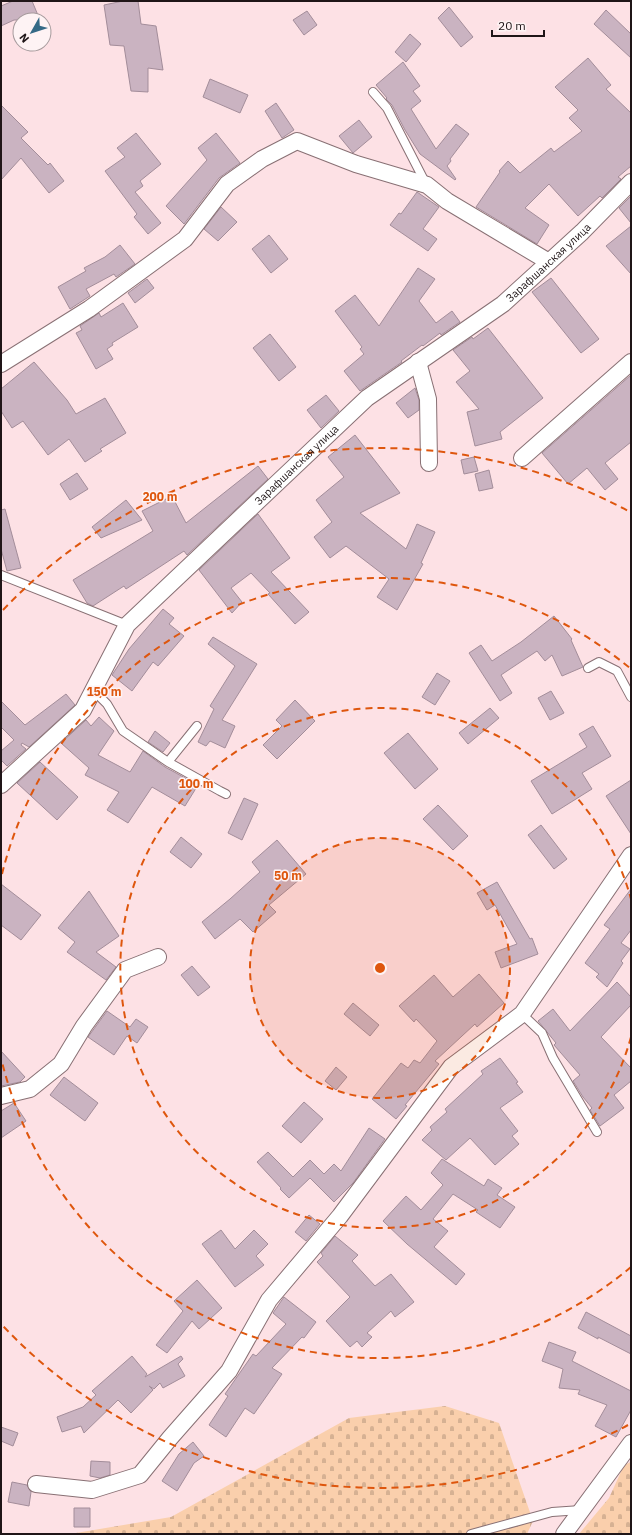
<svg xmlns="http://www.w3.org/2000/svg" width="632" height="1535" viewBox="0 0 632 1535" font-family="'IBM Plex Sans',sans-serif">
  <defs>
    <pattern id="cemetery-stones" width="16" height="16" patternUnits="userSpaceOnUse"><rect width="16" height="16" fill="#facfac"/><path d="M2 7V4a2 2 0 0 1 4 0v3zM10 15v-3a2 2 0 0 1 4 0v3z" fill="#d6b193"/></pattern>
  </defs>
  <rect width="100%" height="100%" fill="#fde1e5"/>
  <!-- cemetery -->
  <path fill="url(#cemetery-stones)" d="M445,1406l54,17 34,98 -6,13h-457l101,-17 178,-99z
    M631,1462v72h-52l30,-36 15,-33z"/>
  <!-- building -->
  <path fill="#cab3c1" stroke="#a38d9a" d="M13,1h19l8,19h-26l-13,6v-20z
    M123,1h15l3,23 15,2 7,44 -15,-2v24l-17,-1 -7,-45 -14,-1 -6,-40z
    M449,7l24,30 -12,10 -23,-29z
    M606,10l25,24v24l-37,-34z
    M307,11l10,14 -13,10 -11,-15z
    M410,34l11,10 -15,18 -11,-10z
    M588,58l23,27 -5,4 25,24v53l-13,11 3,2 -19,19 -2,-2 -22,20 -29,-32 -24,24 24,17 -12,19 -61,-37 24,-35 -1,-1 9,-10 12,12 31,-25 3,4 28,-21 -13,-13 9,-8 -23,-23z
    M403,62l17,24 -7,5 8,10 -10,8 25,40 20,-25 13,10 -19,25 1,2 -4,5 9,13 -1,1 -35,-26 -15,-24 -13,-25 -6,-6 1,-1 -11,-13z
    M210,79l38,16 -8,18 -37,-16z
    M276,103l18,27 -12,8 -17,-27z
    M1,105l27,27 -7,6 27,27 2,-2 14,18 -15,12 -28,-35 -20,22z
    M359,120l13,17 -19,16 -14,-17z
    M136,133l25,31 -21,17 3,5 -8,6 26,31 -13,11 -14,-17 3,-3 -32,-43 20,-14 -8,-9z
    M216,133l24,30 -21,15 -35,46 -18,-18 41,-46 -9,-12z
    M417,192l22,15 -16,22 14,10 -9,12 -38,-26 9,-12 2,1z
    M631,196v27l-12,-15z
    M221,207l16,15 -19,19 -14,-12z
    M631,226v48l-25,-28z
    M269,235l19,24 -17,14 -19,-24z
    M120,245l15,19 -19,13 -2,-3 -28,15 4,7 -20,13 -12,-22 28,-16 -2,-3 21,-11z
    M418,268l17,11 -16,22 17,22 16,-12 8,11 -19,13 -1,-2 -17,13 -1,-1 -21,16 1,1 -42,29 -16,-20 20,-17 -4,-5 2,-2 -27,-36 20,-16 24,31z
    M551,278l48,61 -18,14 -49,-61z
    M147,279l7,9 -19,15 -7,-10z
    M123,303l15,24 -26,16 1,2 -6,4 6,10 -17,10 -20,-36 6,-3 -2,-4 19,-13 2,4z
    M488,328l55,70 -43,34 2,7 -27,7 -8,-34 12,-3 -23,-27 14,-11 -17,-21 19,-13 1,2z
    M270,334l26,33 -17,14 -26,-33z
    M34,362l33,38 9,14 29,-16 21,35 -26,16 2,2 -17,11 -16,-23 -21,16 -25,-34 -11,7 -11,-17v-22z
    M631,375v67l-26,21 13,16 -13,11 -18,-22 -19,16 -26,-31z
    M415,388l4,12v10l-11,8 -12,-15z
    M326,395l13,16 -18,17 -14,-18z
    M355,435l45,58 -40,20 46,36 11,-25 18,8 -14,31 2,1 -26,46 -20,-13 12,-18 -43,-33 -16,12 -16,-21 18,-15 -16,-22 28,-23 -16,-20z
    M474,457l4,14 -14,3 -3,-14z
    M258,466l10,13 -81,76 -3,-4 -58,38 -2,-3 -31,20 -6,-3 -14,-23 80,-49 -11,-20 30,-15 14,27z
    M489,470l4,18 -14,3 -4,-17z
    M77,473l11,16 -18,11 -10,-16z
    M126,500l16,20 -41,18 -9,-11z
    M5,509l16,59 -14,3 -6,-22v-39z
    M258,514l32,44 -19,14 38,40 -14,12 -27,-30 2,-1 -19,-20 -20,15 11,14 -10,11 -33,-43z
    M163,609l11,9 -5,6 15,12 -26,30 -5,-4 -21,29 -20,-16 17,-26z
    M554,616l18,23 -1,1 12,27 -21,9 -10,-21 -7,6 -8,-10 -36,24 11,18 -12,8 -31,-48 12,-8 11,16 29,-19z
    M213,637l44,27 -35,56 13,6 -10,22 -15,-7 -4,5 -8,-4 16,-33 -4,-3 25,-40 -27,-22z
    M437,673l13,8 -15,24 -13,-8z
    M551,691l13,22 -14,7 -12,-22z
    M66,694l9,11 -46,42 -7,-4 -1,2 5,4 -19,17 -6,-6v-9l13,-11 -13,-13v-26l24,24z
    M295,700l20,21 -38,38 -14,-14 19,-19 -6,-6z
    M490,708l9,10 -31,26 -9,-11z
    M99,717l15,14 -16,24 32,17 13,-21 22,16 33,18 -13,21 -33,-19 -24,36 -21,-13 12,-18 -34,-17 4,-7 -28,-25 25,-23 5,6z
    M593,726l18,30 -29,17 10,16 -40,25 -21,-33 56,-34 -8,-13z
    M155,731l15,12 -7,9 -15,-10z
    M408,733l30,36 -23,20 -31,-36z
    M40,762l38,35 -21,23 -40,-37z
    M631,780v54l-25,-38z
    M244,798l14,6 -16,36 -14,-7z
    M438,805l30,31 -15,14 -30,-31z
    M541,825l26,34 -13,10 -26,-34z
    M181,837l21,17 -11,14 -21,-16z
    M277,840l29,34 -37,31 7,7 -23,20 -13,-13 -25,20 -13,-17 28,-23 30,-27 -8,-10z
    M497,882l33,57 2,-1 6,16 -37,14 -6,-16 22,-8 -22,-39 -8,5 -10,-17z
    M1,884l40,31 -20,25 -20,-15z
    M631,889v41l-10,13 9,6 -9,12 2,2 -16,24 -11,-10 3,-3 -14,-11 25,-34 -6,-4z
    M89,891l30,45 -23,16 20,15 -10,13 -39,-28 8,-10 -17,-14z
    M192,966l18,21 -12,9 -17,-21z
    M479,974l25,29 -27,24 -2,-3 -40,37 4,3 -34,41 2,1 -11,13 -24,-20 29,-36 7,5 6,-8 6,3 17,-22 -21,-22 -2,3 -15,-16 35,-31 19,22z
    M617,982l14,15v8l-30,32 30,31v13l-17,14 10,13 -24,18 -10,-16 2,-2 -9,-11 -10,-16 7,-6 -26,-30 2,-2 -18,-22 15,-12 17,22z
    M353,1003l26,22 -9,11 -26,-22z
    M107,1011l23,16 6,-8 12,8 -11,16 -10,-7 -13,19 -26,-18z
    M1,1051l24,26 -5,5 -19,4z
    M500,1058l18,24 -2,1 7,9 -23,16 18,23 -6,5 7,8 -24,21 -25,-27 -24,22 -24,-20 10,-10 -2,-3 17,-15 -2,-3 38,-35 -2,-3z
    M336,1067l11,10 -11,13 -11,-9z
    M64,1077l34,26 -13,18 -35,-26z
    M304,1102l19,17 -22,24 -19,-17z
    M14,1103l12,18 -25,17v-27z
    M369,1128l16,11 -32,44 -19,19 -24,-24 -21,20 -9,-9 1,-1 -24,-26 11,-10 25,25 17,-17 14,14 10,-10 7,7z
    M442,1159l42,27 4,-7 14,9 -5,7 18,12 -15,21 -24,-16 2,-2 -25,-16 -20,25 15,12 -14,16 31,27 -9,11 -49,-41 -24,-23 23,-25 15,14 22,-25 -12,-12z
    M309,1215l11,9 -14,17 -11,-9z
    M221,1230l14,19 19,-19 14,14 -12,12 8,9 -29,22 -33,-43z
    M335,1236l23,19 -6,6 23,25 16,-12 23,28 -19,15 -4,-6 -24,22 5,4 -10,10 -5,-6 -7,6 -24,-26 24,-24 -33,-35 6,-6 -2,-3z
    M197,1280l25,28 -23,21 -7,-8 -25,32 -11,-8 27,-34 -9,-10z
    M284,1297l32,25 -12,16 -2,-1 -30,31 10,6 -28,40 -9,-6 -19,29 -17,-12 19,-29 -3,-2 28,-40 3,2 30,-32 -13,-11z
    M586,1312l45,24v18l-33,-17v2l-20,-11z
    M549,1342l27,10 -4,9 59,30v19l-15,27 -21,-11 12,-21 -29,-11 2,-4 -21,-2 4,-19 -21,-8z
    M132,1356l15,18 -2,3 36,-21 2,3 -5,5 7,12 -22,12 -3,-5 -6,6 -5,-3 4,4 -22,23 -13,-13 -34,33 -3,-7 -19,6 -5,-15 26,-10 13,-12 -4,-4z
    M1,1427l17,6 -5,13 -12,-5z
    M193,1442l11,14 -10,7 -17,28 -15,-10 17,-27z
    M91,1461l19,1v13l-10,3 -10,-2z
    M12,1482l15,3 4,7 -2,14 -21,-4z
    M74,1508h16v19h-16z"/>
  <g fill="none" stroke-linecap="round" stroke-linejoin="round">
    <defs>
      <path id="service" d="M373,92l14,16 39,76
        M1,575l126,50
        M588,668l11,-6 18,9 14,26
        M93,690l14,14 16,27 45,31 52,29 6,3
        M168,762l29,-36
        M522,1014l20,19 11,25 44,74
        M471,1534l81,-22 29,-2"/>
      <g id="minor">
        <path d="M418,362l10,37 1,64"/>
        <path d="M1,364l88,-55 96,-70 42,-55 35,-25 35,-18 59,23 71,21 20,16 102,61"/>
        <path d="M522,458l109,-96"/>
        <path id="s1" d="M1,785l82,-75 44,-85 240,-227 136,-94 79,-72 49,-50"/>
        <path d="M1,1096l29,-7 31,-25 23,-38 41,-56 33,-13"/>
        <path d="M36,1484l56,6 48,-15 30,-37 59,-67 40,-71 71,-84 111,-149 71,-53 109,-159"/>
        <path d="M564,1534l67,-91"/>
      </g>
    </defs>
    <!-- service casing -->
    <use href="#service" stroke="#887074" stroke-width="10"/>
    <!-- minor casing -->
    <use href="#minor" stroke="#887074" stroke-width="18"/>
    <!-- service -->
    <use href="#service" stroke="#fff" stroke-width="8"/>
    <!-- minor -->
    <use href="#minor" stroke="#fff" stroke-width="16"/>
  </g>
  <!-- distance rings -->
  <circle cx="380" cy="968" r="130" fill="#de560d" fill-opacity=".12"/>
  <g fill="none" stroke="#de560d" stroke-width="2" stroke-dasharray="7 5">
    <circle cx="380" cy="968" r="130"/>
    <path d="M631 1037A260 260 0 1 1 631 899"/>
    <path d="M631 1267A390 390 0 0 1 2 1062M2 874A390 390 0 0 1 631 669"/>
    <path d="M628 1425A520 520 0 0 1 3 1326M3 610A520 520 0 0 1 628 511"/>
  </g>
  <g text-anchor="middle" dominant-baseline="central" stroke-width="3" stroke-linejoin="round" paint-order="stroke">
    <!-- street labels -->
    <g font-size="11" fill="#1f1517" stroke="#fef3f4">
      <text stroke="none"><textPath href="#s1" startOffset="764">Зарафшанская улица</textPath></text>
      <text stroke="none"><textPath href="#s1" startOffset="440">Зарафшанская улица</textPath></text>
    </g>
  </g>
  <circle cx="380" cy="968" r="6" fill="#de560d" stroke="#fef3f4" stroke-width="2"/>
  <g font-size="12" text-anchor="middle" font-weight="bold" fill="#de560d" stroke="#fef3f4" stroke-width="3" stroke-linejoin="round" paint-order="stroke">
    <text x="160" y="501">200 m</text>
    <text x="104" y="696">150 m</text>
    <text x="196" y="788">100 m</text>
    <text x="288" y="880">50 m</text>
  </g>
  <!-- border -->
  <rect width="632" height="1535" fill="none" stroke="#1f1517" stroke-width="4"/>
  <!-- north arrow -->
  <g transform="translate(32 32) rotate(231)"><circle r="19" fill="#fef3f4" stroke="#a59a9c"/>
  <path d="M0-3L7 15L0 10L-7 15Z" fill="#356a86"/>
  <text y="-6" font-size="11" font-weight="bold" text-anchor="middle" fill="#1f1517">N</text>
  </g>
  <!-- scale -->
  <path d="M492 30v6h52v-6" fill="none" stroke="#1f1517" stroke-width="2"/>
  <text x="498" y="30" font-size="12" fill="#1f1517" stroke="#fef3f4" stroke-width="3" paint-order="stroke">20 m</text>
</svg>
